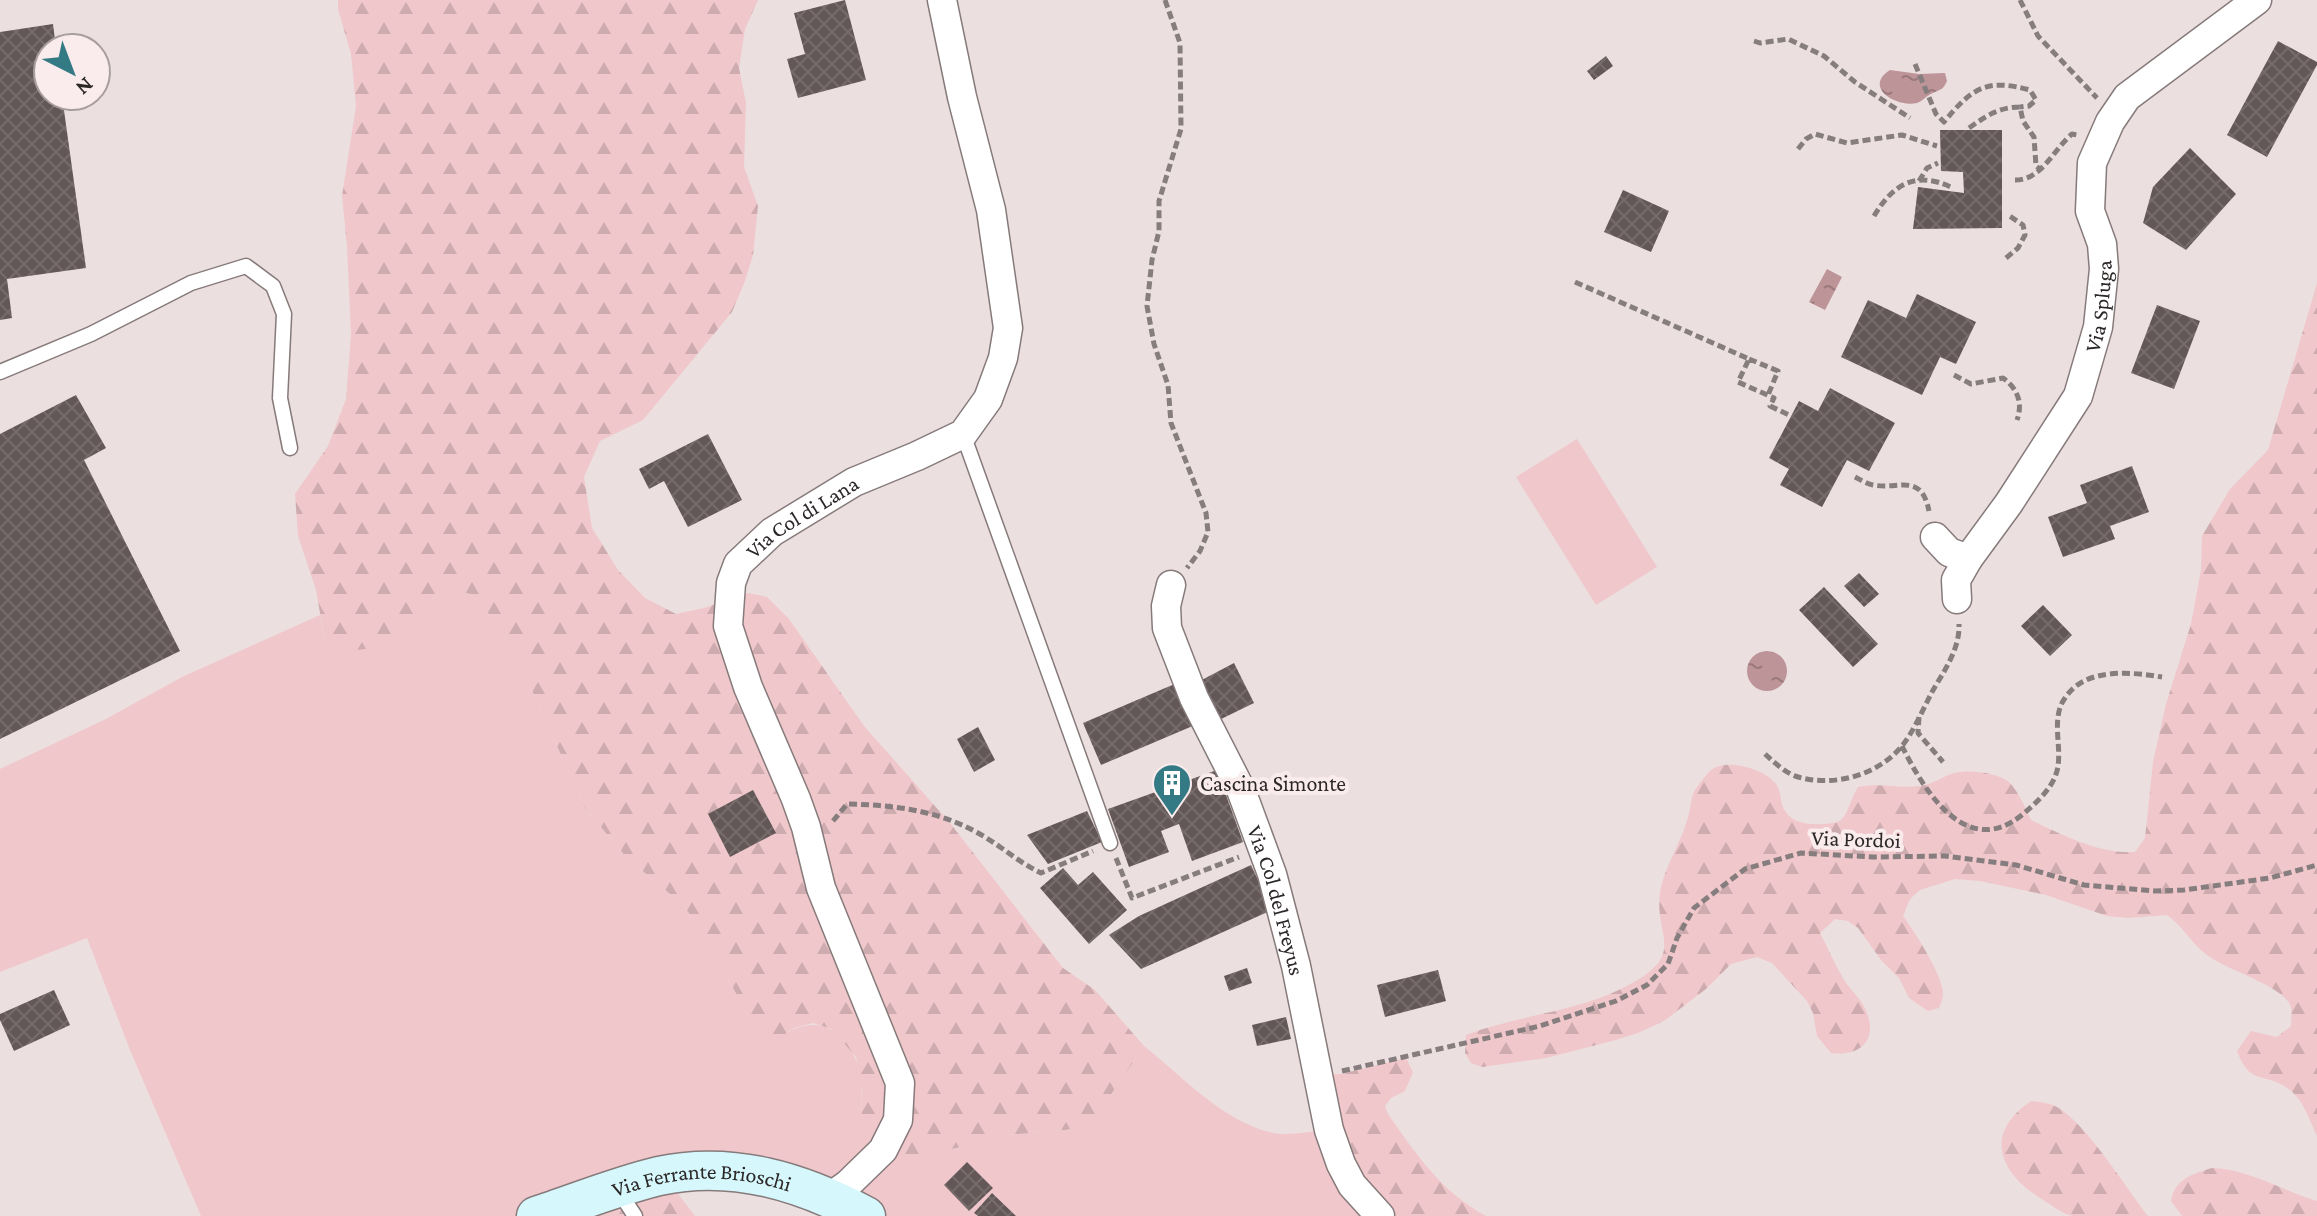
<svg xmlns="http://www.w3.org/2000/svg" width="2317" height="1216" viewBox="0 0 2317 1216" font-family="'Crimson Pro',serif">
  <defs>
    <pattern id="forest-firs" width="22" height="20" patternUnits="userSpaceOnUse" patternTransform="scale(2)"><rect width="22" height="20" fill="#f0c7ca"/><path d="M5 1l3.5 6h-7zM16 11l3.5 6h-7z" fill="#ceabae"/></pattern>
    <pattern id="water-ripples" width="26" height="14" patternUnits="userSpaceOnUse" patternTransform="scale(2)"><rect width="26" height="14" fill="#bd9497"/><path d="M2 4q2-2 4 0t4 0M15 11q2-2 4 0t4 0" fill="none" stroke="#9a797b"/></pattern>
    <pattern id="building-cross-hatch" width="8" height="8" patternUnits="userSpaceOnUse" patternTransform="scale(2)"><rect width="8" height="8" fill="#635758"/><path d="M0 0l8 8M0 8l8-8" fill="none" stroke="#766c6c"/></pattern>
  </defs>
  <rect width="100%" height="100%" fill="#ecdfe0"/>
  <!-- grass -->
  <path fill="#f0c7ca" d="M1577,439l80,128 -61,38 -80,-128z
    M446,586l24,8 17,17 29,44 69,153 41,49 57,48 23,32 50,94 25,5c30,-19 57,-14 73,20 9,17 8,43 7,62l60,39 86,-22 58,-5 42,-21 5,-16 32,-47c38,30 79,76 129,87 17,3 39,-2 56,-3l51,86h-514l-120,-44 -210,44h-335l-71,-166 -43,-112 -87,34v-203l106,-50 76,-42 138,-62 5,27 16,10 64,-17 22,-32z"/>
  <!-- forest -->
  <path fill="url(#forest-firs)" d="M338,0h420l-13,29 -6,39 7,35 -2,64 14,39 -5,49 -8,26 -13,31 -89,108 -43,21 -16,36 8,51 26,42 27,28 31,16 28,-6 44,-15 19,4 22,22 75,107 86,97 113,145 32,22 49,56 -32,47 -5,16 -22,16 -20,5 -58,5 -86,22 -38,-7 -14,-15 -8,-17 1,-27 -6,-34 -24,-28 -19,-6 -19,5 -12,8h-13l-13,-5 -50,-94 -23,-32 -57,-48 -41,-49 -69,-153 -29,-44 -17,-17 -25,-7 -18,16 -22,32 -16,11 -48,6 -16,-10 -9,-52 -18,-54 -3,-42 33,-48 18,-47 5,-64 -4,-89 -5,-50 14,-90 -5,-52 -13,-45z
    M2317,283v853c-8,-17 -14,-38 -31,-49 -25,-15 -36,-2 -49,-36l14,-20 26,6 14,-11c0,-5 1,-14 0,-19 -8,-23 -69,-37 -89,-56 -13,-12 -21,-26 -35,-36l-39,3 -21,-2 -61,-21 -66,-14 -25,-2 -35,11 -10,9 -7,17c11,15 42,62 40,80 0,2 -3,10 -4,12l-11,3 -19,-13 -10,-20 -18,-18 -23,-32 -10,-7 -13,-2 -15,14c8,15 14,30 23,45 5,9 13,16 19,25 18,30 5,54 -31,50l-14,-17 -4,-23 -6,-12 -35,-38 -15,-6 -26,7 -25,25 -42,32 -26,12 -26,8 -66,17 -64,9 -11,-4 -6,-10 1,-18c54,-21 117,-23 168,-53 52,-30 20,-47 26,-89 4,-26 23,-53 29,-80 2,-7 2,-17 6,-23 4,-6 10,-14 15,-19 15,-14 55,-2 66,13 5,6 4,16 7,23 7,17 27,18 42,17 6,-1 12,0 17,-5 6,-6 10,-23 16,-32 23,-5 42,2 62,-1 15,-2 22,-10 35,-13 14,-4 43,0 54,9 10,10 16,26 22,38 32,15 68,34 104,32l10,-14 8,-76 13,-58 25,-80 10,-54 1,-34 28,-47 38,-39z
    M1406,1058l7,14 -8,19 -14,7 -6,8 3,8c29,41 52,77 98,102h-106l-28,-31 -34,-110 23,-1z
    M2031,1101c8,1 17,2 24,5 29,14 72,83 93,110 -24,0 -51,0 -75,0 -11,-2 -23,-12 -33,-18 -42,-27 -56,-65 -9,-97z
    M2212,1168c37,1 71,23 105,33v15h-135l-11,-15c4,-22 21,-27 41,-33z
    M659,1176l20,19 16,21h-114z"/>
  <!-- water -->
  <path fill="url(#water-ripples)" d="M1890,70l29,4 26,-1 2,8c-4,9 -6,8 -14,12 -6,2 -10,8 -16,10 -19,5 -55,-15 -27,-33z
    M1827,269l15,8 -17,33 -16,-8z
    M1747 671a20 20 0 1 1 40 0a20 20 0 1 1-40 0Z"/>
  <!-- building -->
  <path fill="url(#building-cross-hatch)" d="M845,0l21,80 -68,18 -11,-39 18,-5 -11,-41z
    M53,24l3,24h-8v48h14l24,172 -79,11 5,39 -12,2v-288z
    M2278,41l39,21v3l-50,92 -40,-22z
    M1606,56l7,10 -19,14 -7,-9z
    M1940,130h62v98l-89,1 5,-42 46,6 -1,-21 -22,-1z
    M2190,148l46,46 -50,56 -43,-27 10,-36z
    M1623,190l46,21 -18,41 -47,-20z
    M1917,294l59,28 -20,42 -16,-7 -18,38 -81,-38 27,-57 38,18z
    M2157,305l43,16 -26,68 -43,-16z
    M1830,388l65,35 -26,48 -22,-11 -25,47 -42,-22 9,-16 -20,-11 30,-57 19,10z
    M76,395l30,53 -22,12 96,191 -180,88v-305z
    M708,434l34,66 -54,27 -24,-46 -15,8 -10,-20z
    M2132,466l17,46 -39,14 5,13 -52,18 -15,-40 39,-14 -7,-18z
    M1859,573l20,21 -15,13 -20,-21z
    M1824,587l54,57 -25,23 -54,-57z
    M2043,605l29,30 -22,21 -29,-30z
    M1234,663l20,40 -37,18 -19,-39z
    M1177,683l18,42 -94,40 -18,-42z
    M978,727l17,33 -21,12 -17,-33z
    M1217,770l26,72 -51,19 -13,-37 -18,7 8,21 -40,15 -21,-58z
    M753,790l23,43 -46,24 -22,-43z
    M1087,811l15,31 -54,22 -21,-29z
    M1251,865l21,45 -131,59 -32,-34 30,-19z
    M1063,868l15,17 15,-13 34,38 -38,34 -49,-56z
    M1247,968l5,15 -23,8 -5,-15z
    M1438,970l8,31 -61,16 -8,-32z
    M54,990l16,35 -56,26 -14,-31v-6z
    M1286,1017l5,22 -34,7 -5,-21z
    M967,1162l26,26 -24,23 -25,-26z
    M992,1193l24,23h-38l-4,-3z"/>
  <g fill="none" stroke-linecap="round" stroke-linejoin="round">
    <defs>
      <path id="lane" d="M0,372l91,-38 100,-51 55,-17 27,20 11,28 -4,84 10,50
        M963,434l147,409
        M618,1190l17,26"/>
      <g id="street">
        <path id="s1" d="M1935,537l14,15 19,7 41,-56 69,-107 20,-69 6,-58 -2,-25 -12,-33 2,-48 18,-41 17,-25 130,-97"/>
        <path id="s2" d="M1171,585l-5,21 1,22 27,70 47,92 31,84 24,92 33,164 12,34 11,21 28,31"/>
        <path d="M1957,599l-1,-19 12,-21"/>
        <path id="s3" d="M830,1197l18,-13 35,-34 15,-30 2,-37 -79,-195 -15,-61 -10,-28 -48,-112 -20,-61 3,-43 7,-19 34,-32 82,-50 63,-26 46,-22 25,-35 15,-41 5,-30 -17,-118 -29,-113 -20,-97"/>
      </g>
      <g id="secondary">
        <path id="s4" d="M536,1216c40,-13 81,-30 123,-40 74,-16 143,6 207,40"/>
      </g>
    </defs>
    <!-- lane casing -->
    <use href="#lane" stroke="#867a7b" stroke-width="17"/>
    <!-- street casing -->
    <use href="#street" stroke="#867a7b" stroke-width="31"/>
    <!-- secondary casing -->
    <use href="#secondary" stroke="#867a7b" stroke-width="41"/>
    <!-- path -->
    <path stroke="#867d7e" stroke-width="5" stroke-dasharray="8 4" stroke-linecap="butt" d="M1165,0l15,43 1,86 -22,72v30l-7,29 -5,46 7,38 14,41 3,38 35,90 2,19 -8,19 -13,17
      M2020,0l18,36 59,62
      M1754,41l6,2 28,-4 36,17 31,26 55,36
      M1915,64l21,50 8,8c28,-34 42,-44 86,-32l6,10 -7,6 -9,1
      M1969,128c17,-12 30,-21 51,-21l3,14 11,16 2,29 5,4
      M1798,149l8,-10 9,-5 32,9 55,-8 35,11
      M2015,180c27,0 38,-30 57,-46l5,1
      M1919,181l8,-13 11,-5
      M1874,216c19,-32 42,-46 79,-28
      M2006,258l12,-10 7,-13 -2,-10 -15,-10
      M1575,282l174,77 -11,23 36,16 -4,8 19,9
      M1749,359l29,12 -10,24
      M1954,375l17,9 32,-6c15,11 20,25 14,42
      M1855,477c6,3 12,7 18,8 27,5 48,-13 56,26
      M1919,717l-1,16 25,29
      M1902,746c22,45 65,115 121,68 14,-12 29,-25 34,-43 6,-23 -7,-52 8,-73 20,-31 66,-26 97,-21
      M1765,754c9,8 18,17 30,22 37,12 82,0 107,-30 12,-15 21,-37 30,-54 12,-21 28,-43 27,-68
      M833,821l14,-17c46,1 90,6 131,29 22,12 40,29 63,40l52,-22
      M1116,858l16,40 107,-41
      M1342,1071l198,-45 76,-25 31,-16 21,-21 9,-26 17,-30 51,-39 56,-16 72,4 72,-1 71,9 68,20 71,6 29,-1 86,-12 47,-13"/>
    <!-- lane -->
    <use href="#lane" stroke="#fff" stroke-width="14"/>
    <!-- street -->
    <use href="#street" stroke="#fff" stroke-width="28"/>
    <!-- secondary -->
    <use href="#secondary" stroke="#d6f8fd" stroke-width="38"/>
  </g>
  <!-- icons -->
  <defs>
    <symbol id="building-pin" viewBox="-11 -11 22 30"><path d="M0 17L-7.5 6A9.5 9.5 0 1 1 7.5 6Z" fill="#337a84" stroke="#faeced"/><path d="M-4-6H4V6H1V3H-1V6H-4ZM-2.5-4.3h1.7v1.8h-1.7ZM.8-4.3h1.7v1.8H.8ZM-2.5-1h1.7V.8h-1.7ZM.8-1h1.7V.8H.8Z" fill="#fff"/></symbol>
  </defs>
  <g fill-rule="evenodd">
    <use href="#building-pin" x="1150" y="761" width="44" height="60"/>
  </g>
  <g text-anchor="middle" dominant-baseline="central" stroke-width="8" stroke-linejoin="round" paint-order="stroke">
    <!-- street labels -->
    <g font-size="22" fill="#2d2828" stroke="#faeced">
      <text stroke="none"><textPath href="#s1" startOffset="330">Via Spluga</textPath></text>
      <text stroke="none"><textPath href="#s3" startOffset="774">Via Col di Lana</textPath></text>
      <text transform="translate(1856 839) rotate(2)">Via Pordoi</text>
      <text stroke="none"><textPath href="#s2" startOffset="338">Via Col del Freyus</textPath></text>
      <text stroke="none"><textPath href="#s4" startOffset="172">Via Ferrante Brioschi</textPath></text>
    </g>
    <!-- poi labels -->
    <g font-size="22" fill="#2d2828" stroke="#faeced" text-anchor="start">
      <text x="1200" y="783">Cascina Simonte</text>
    </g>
  </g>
  <!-- north arrow -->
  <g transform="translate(72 72) rotate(138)"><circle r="38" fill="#faeced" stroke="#a89e9e" stroke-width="2"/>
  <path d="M0-6L14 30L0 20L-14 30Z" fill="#337a84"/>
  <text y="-12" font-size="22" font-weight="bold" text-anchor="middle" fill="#2d2828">N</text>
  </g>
</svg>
